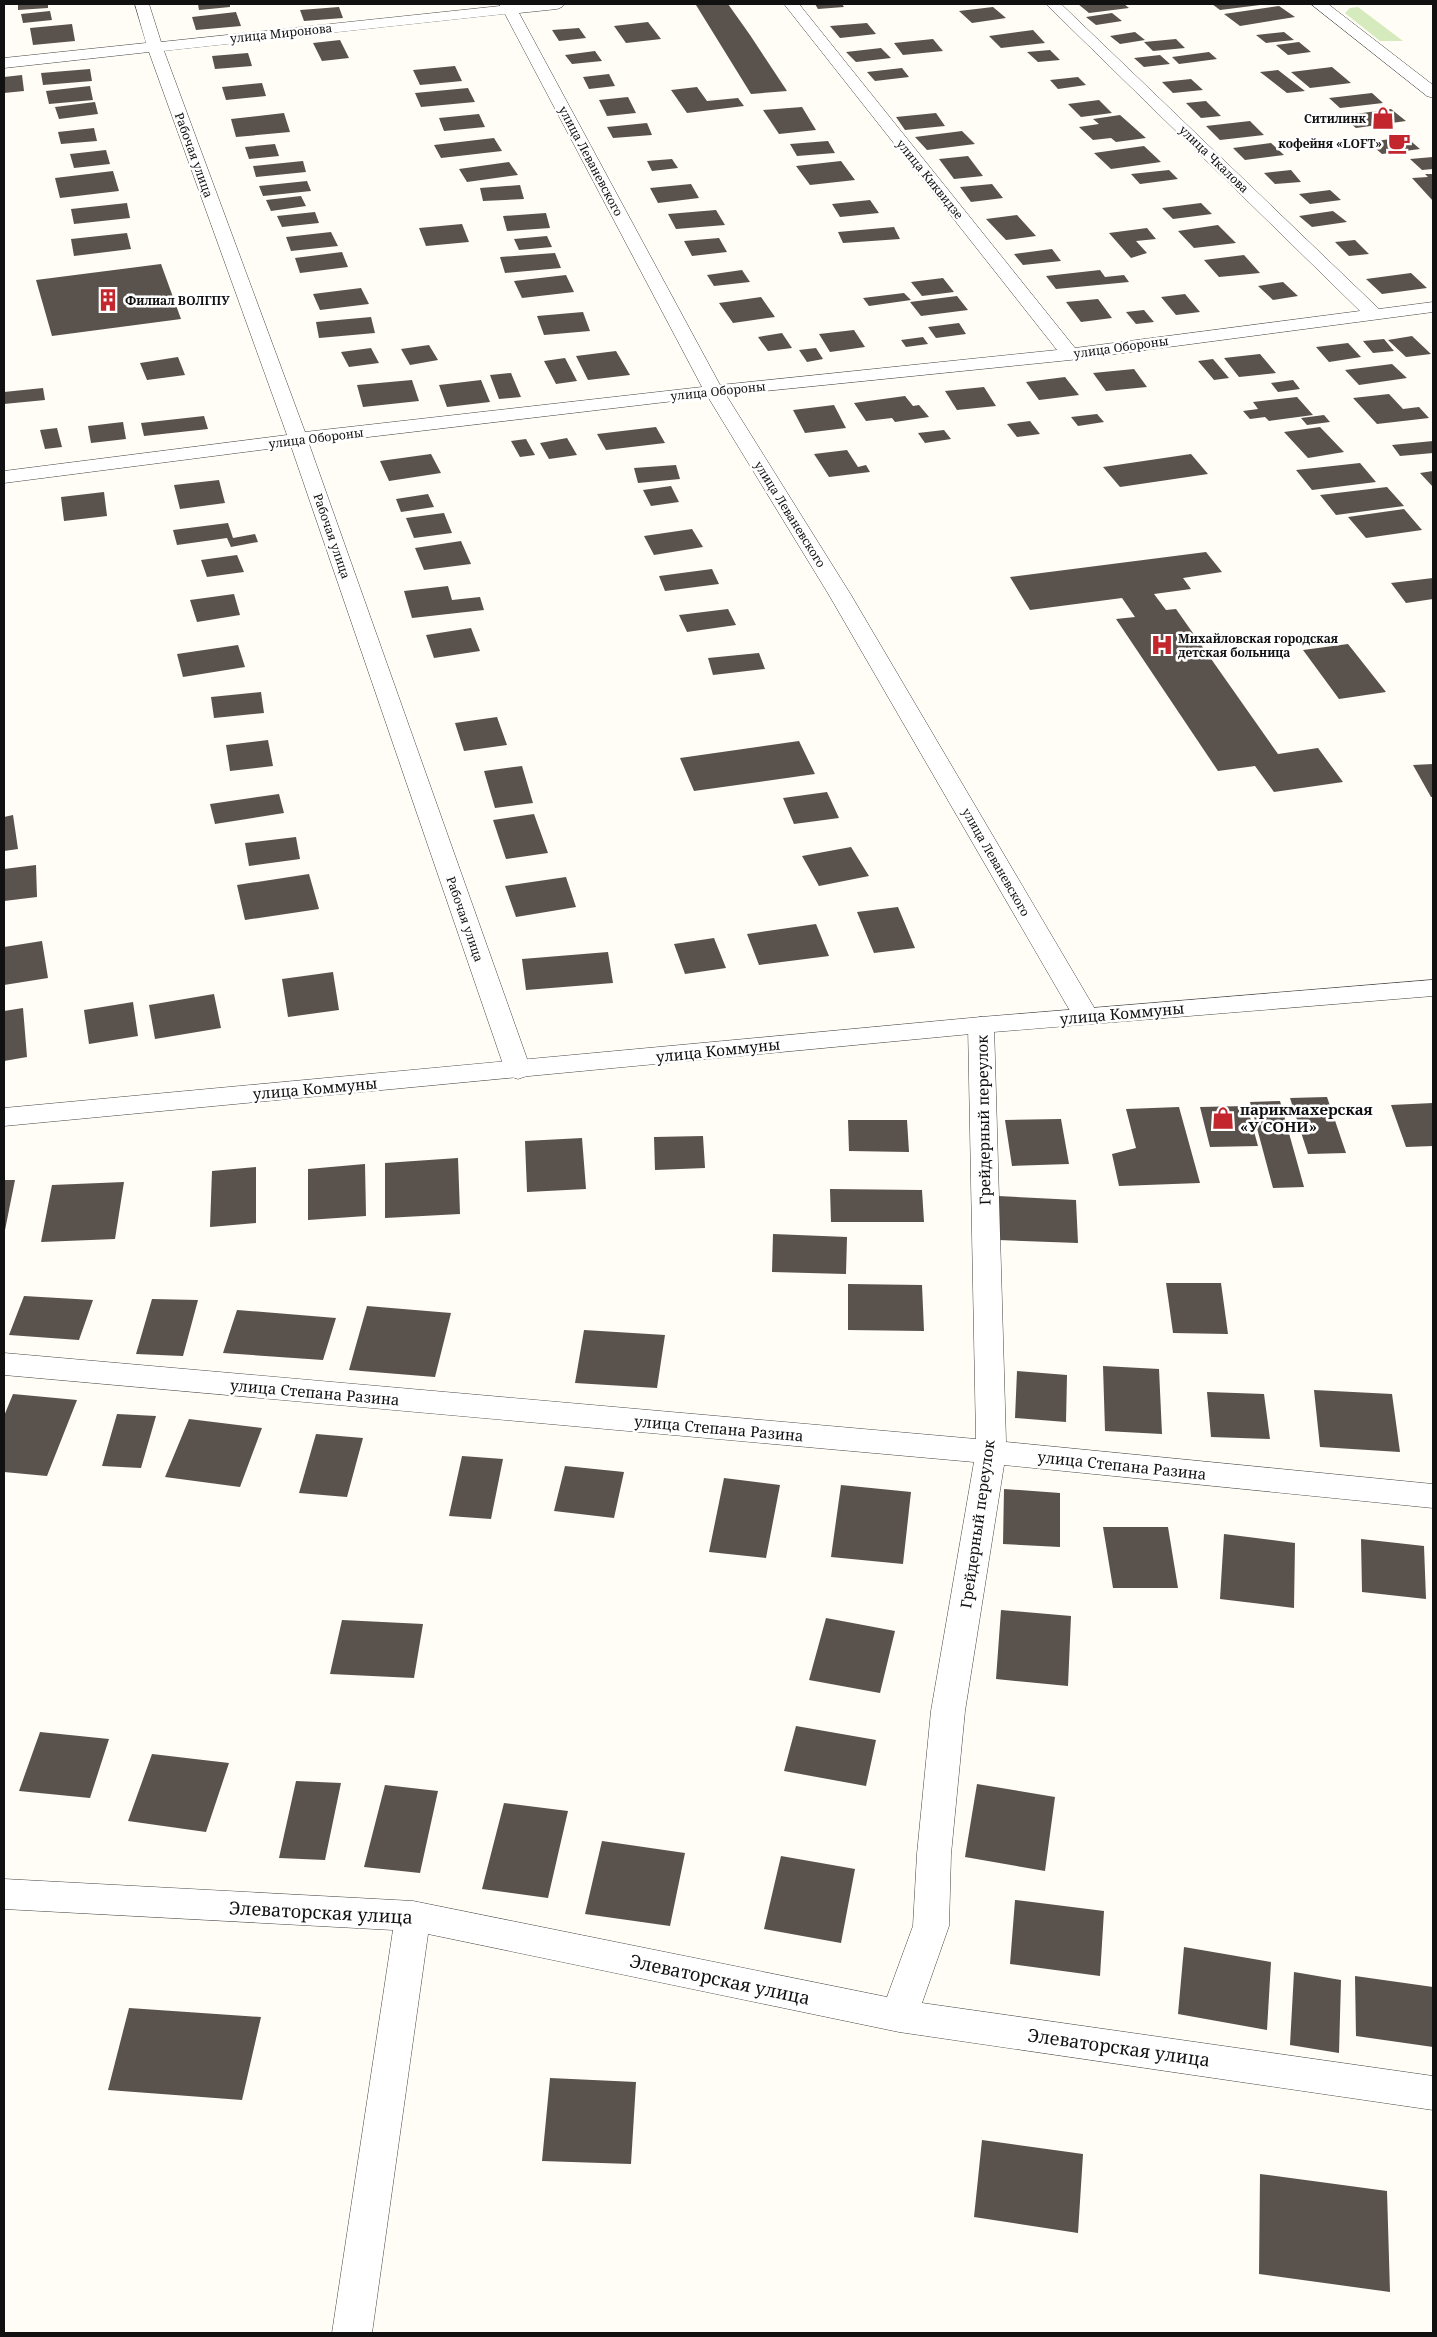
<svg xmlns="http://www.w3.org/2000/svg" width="1437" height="2337" viewBox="0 0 1437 2337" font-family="'Noto Serif',serif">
  <rect width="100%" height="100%" fill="#fffdf5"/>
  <!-- green -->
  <path fill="#d5ebbd" d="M1358,7l45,34h-23l-35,-28 5,-5z"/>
  <!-- building -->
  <path fill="#5a524d" d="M18,4h30v4l-30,2z
    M198,4h32v3l-31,3z
    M728,4l22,31 37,56 -36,3 -55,-89z
    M815,4h27l2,3 -26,2z
    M1078,4h46l5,4 -40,5z
    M1212,4h48v1l-40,5z
    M1279,6l16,11 -55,9 -16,-12z
    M339,7l4,11 -39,3 -4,-11z
    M993,7l13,11 -34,5 -13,-12z
    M50,11l2,9 -29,3 -2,-9z
    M236,12l5,14 -45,4 -4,-13z
    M1112,13l10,8 -26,4 -10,-8z
    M648,22l13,17 -35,4 -12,-17z
    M867,23l9,11 -36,4 -10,-12z
    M72,24l3,17 -42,4 -3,-17z
    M579,28l7,10 -27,3 -7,-11z
    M1033,30l12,13 -44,5 -12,-12z
    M1135,32l10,8 -25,4 -10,-8z
    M1284,32l10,8 -28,3 -10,-8z
    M933,39l10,12 -40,4 -9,-12z
    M1176,39l9,9 -32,3 -9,-9z
    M340,40l9,18 -27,3 -9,-18z
    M1299,42l12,10 -23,3 -12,-10z
    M881,48l10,10 -35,4 -10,-10z
    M1050,50l10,10 -22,2 -11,-10z
    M595,51l7,10 -30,3 -7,-9z
    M1209,52l8,7 -38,5 -7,-7z
    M248,53l4,13 -37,3 -3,-13z
    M1160,55l10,9 -26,3 -10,-9z
    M455,66l7,15 -42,4 -7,-15z
    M1332,67l19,16 -41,5 -19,-16z
    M902,68l7,9 -34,4 -8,-9z
    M90,69l2,12 -49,4 -2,-12z
    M1278,70l27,21 -18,2 -27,-21z
    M609,74l6,12 -26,3 -6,-12z
    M22,75l2,16 -20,2v-16z
    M1078,77l8,8 -28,4 -8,-9z
    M1191,79l12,11 -30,3 -11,-11z
    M262,83l4,13 -40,4 -4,-13z
    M90,86l3,14 -44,4 -3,-13z
    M697,87l10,14 31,-3 6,8 -57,7 -16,-23z
    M468,88l7,14 -54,5 -6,-14z
    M1372,93l11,10 -43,5 -11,-10z
    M628,97l8,16 -29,3 -8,-16z
    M1099,100l13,13 -31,4 -13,-13z
    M1206,101l15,15 -20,2 -15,-15z
    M95,102l3,12 -39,5 -4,-12z
    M802,107l14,23 -37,4 -16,-24z
    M1391,109l15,12 -50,7 -15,-12z
    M284,113l6,19 -54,5 -5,-18z
    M936,113l9,13 -40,4 -9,-13z
    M479,114l6,13 -41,4 -5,-13z
    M1120,115l26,23 -30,4 -5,-4 -18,2 -14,-13 20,-3 -6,-5z
    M1250,121l14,14 -44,5 -14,-14z
    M647,123l5,12 -39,3 -6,-11z
    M94,128l3,13 -36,3 -3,-12z
    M962,131l13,13 -48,6 -12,-13z
    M1406,137l14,12 -38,5 -14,-12z
    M494,138l8,13 -61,7 -7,-13z
    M828,141l7,12 -38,3 -7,-12z
    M1271,143l13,12 -39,5 -12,-12z
    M275,144l4,12 -30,3 -4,-12z
    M1144,146l17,16 -50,7 -17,-16z
    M106,150l4,14 -36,4 -4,-14z
    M968,156l15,20 -29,3 -15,-20z
    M1433,157v12l-11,1 -12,-11z
    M672,159l6,9 -26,3 -5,-10z
    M303,161l3,11 -50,5 -3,-11z
    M841,161l14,19 -45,5 -14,-19z
    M509,162l9,13 -51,7 -8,-13z
    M1169,170l9,9 -38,5 -9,-10z
    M1291,170l10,12 -26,2 -11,-11z
    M113,171l6,20 -59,7 -5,-20z
    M1425,174h8v27l-21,-23 16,-1z
    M307,181l4,10 -48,5 -4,-10z
    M691,184l8,14 -41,5 -8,-15z
    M992,184l11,14 -32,4 -11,-15z
    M520,185l4,14 -41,2 -3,-13z
    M1330,190l11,10 -31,4 -11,-10z
    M301,196l5,10 -35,5 -5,-11z
    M870,200l9,13 -39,4 -8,-13z
    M127,203l3,15 -56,6 -3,-15z
    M1201,203l11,11 -39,5 -11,-11z
    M716,210l9,15 -49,4 -8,-15z
    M1333,211l14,11 -35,5 -13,-11z
    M315,212l4,11 -37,4 -5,-11z
    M546,213l4,15 -43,3 -4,-15z
    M1017,215l19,21 -30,4 -20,-21z
    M462,224l7,18 -43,4 -7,-18z
    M1218,225l18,18 -42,5 -16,-17z
    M894,227l6,12 -57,4 -5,-11z
    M1147,228l9,11 -20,2 11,12 -16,5 -22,-25z
    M331,232l7,14 -47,5 -5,-14z
    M127,233l4,16 -57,7 -3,-17z
    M547,236l5,11 -33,3 -5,-11z
    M719,238l8,14 -35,4 -8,-15z
    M1355,240l14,14 -20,2 -14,-14z
    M1052,249l9,12 -38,4 -9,-11z
    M342,252l6,15 -48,6 -5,-15z
    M555,253l6,15 -56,5 -5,-16z
    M1244,255l16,18 -41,4 -15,-17z
    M161,264l20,55 -129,17 -16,-56z
    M742,270l8,12 -36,4 -7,-11z
    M1100,270l5,7 19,-2 5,7 -73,7 -10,-13z
    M1411,273l16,15 -45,6 -16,-15z
    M566,275l8,17 -52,6 -8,-17z
    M943,278l11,14 -32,4 -11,-14z
    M1283,282l15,14 -25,4 -15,-14z
    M361,288l8,16 -49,6 -7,-16z
    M904,293l7,7 -42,6 -6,-8z
    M1185,294l15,18 -24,3 -15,-18z
    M957,296l11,14 -47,6 -11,-14z
    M761,297l14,20 -42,6 -14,-20z
    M1098,299l14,19 -31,4 -15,-20z
    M1144,310l10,12 -18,2 -10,-12z
    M583,312l7,19 -46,4 -7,-19z
    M371,317l4,16 -56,5 -3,-16z
    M959,323l7,11 -30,4 -8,-11z
    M854,330l11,17 -35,5 -11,-18z
    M782,333l10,15 -24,3 -10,-14z
    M1412,336l19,18 -25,3 -18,-17z
    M923,337l5,7 -22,3 -5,-7z
    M1384,339l10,12 -21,2 -10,-12z
    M1348,343l13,14 -32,5 -13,-15z
    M429,345l9,15 -28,5 -9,-16z
    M371,348l8,15 -30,4 -8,-15z
    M816,348l7,11 -16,3 -8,-12z
    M616,351l14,24 -42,5 -12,-24z
    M1260,354l16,19 -37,4 -15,-19z
    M178,357l7,18 -38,5 -7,-17z
    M565,358l12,23 -21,3 -12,-23z
    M1213,359l16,19 -15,2 -16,-19z
    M1392,364l15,14 -48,7 -14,-15z
    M1134,369l13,18 -41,4 -13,-18z
    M511,373l10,24 -22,2 -9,-24z
    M1065,377l14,18 -40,5 -13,-18z
    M412,380l7,21 -56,6 -6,-22z
    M481,380l9,22 -43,5 -8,-22z
    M1293,380l7,9 -22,3 -7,-9z
    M984,387l12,19 -39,4 -12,-19z
    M43,388l2,12 -41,4v-12z
    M1389,394l14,15 16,-2 10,11 -52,6 -24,-26z
    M905,396l8,10 6,-1 10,12 -34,5 -3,-4 -26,3 -12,-18z
    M1297,397l16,18 -44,6 -4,-4 -15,2 -7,-8 15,-2 -5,-7z
    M834,405l12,23 -41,5 -12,-23z
    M1097,414l7,8 -26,4 -7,-9z
    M1324,415l6,7 -23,3 -6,-7z
    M204,416l4,13 -64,7 -3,-13z
    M1030,421l10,13 -23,3 -10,-13z
    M123,422l3,17 -35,4 -3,-17z
    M656,427l9,16 -59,7 -9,-16z
    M1320,427l24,25 -36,6 -24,-26z
    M57,428l5,19 -17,2 -5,-19z
    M944,430l7,9 -26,4 -7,-10z
    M567,438l10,17 -28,4 -9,-16z
    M526,439l9,16 -15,2 -9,-16z
    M1433,441v12l-33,3 -8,-11z
    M847,450l11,17 8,-2 4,7 -41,5 -15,-23z
    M431,454l10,19 -52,8 -9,-20z
    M1191,454l17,20 -88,13 -17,-20z
    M1360,463l16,19 -64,8 -16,-20z
    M676,465l4,14 -42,4 -4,-15z
    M1433,471v16l-13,-14z
    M219,480l6,23 -45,6 -6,-24z
    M671,486l8,16 -28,4 -8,-16z
    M1387,487l17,19 -68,9 -16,-20z
    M104,492l3,24 -43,5 -3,-24z
    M428,494l6,13 -33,5 -5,-13z
    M1404,509l18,21 -56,8 -18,-21z
    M444,513l8,20 -38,5 -8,-20z
    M228,523l5,15 22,-4 3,8 -27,5 -4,-9 -50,7 -4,-15z
    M692,529l11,18 -49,8 -10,-19z
    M461,541l10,23 -47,6 -9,-22z
    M1206,552l16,20 -39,6 8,11 -37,5 12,16 10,-1 102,145 40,-6 25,34 -69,10 -19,-26 -37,5 -102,-152 19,-2 -13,-19 -92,12 -20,-33z
    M237,555l7,17 -37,5 -6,-17z
    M712,569l7,15 -54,7 -6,-15z
    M1433,578v21l-27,4 -15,-20z
    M448,586l4,14 28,-3 4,13 -72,8 -8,-27z
    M234,594l6,21 -43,7 -7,-22z
    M728,609l8,16 -49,7 -8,-17z
    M471,628l9,23 -46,7 -8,-23z
    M1348,644l38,48 -47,7 -36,-49z
    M238,645l7,22 -62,10 -6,-23z
    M759,653l6,16 -52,6 -5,-17z
    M261,692l3,21 -50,5 -3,-21z
    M497,717l10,28 -43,6 -9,-28z
    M268,740l5,26 -43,5 -4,-26z
    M799,741l16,33 -121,17 -14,-33z
    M1433,764v33h-2l-18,-32z
    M522,766l11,37 -38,5 -11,-37z
    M827,792l12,26 -45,6 -11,-26z
    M279,794l5,19 -69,11 -5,-20z
    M534,814l14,39 -42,6 -13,-39z
    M13,815l5,34 -14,2v-34z
    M296,837l4,22 -51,7 -4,-23z
    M851,847l18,29 -50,10 -17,-30z
    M36,865l1,32 -33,4v-32z
    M309,874l10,35 -74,11 -8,-35z
    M566,877l10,30 -60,10 -11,-31z
    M898,907l17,41 -41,5 -17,-41z
    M816,924l13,32 -70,9 -12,-31z
    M714,938l12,30 -41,6 -11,-30z
    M42,941l6,37 -44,7v-38z
    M608,952l5,31 -87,7 -4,-31z
    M333,972l6,38 -51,7 -6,-38z
    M214,994l7,34 -66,11 -6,-34z
    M133,1002l5,34 -49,8 -5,-34z
    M23,1008l4,49 -23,4v-50z
    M1327,1097l19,56 -38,1 -18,-56z
    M1280,1101l24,86 -31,1 -23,-86z
    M1433,1103v43l-27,1 -15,-42z
    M1247,1106l11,40 -48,1 -10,-40z
    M1179,1107l21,76 -81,3 -7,-32 24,-6 -10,-39z
    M1061,1119l8,45 -57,2 -7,-46z
    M848,1120h59l2,32 -60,-1z
    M703,1136l2,32 -50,2 -1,-33z
    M582,1138l4,51 -59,3 -2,-51z
    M458,1158l2,56 -75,4v-55z
    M365,1164l1,52 -58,4v-51z
    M256,1167v56l-46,4 2,-56z
    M4,1180h11l-10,50h-1z
    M124,1182l-9,57 -74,3 11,-57z
    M830,1189l92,1 2,32h-93z
    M998,1196l78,4 2,43 -79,-3z
    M773,1234l74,3 -1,37 -74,-2z
    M1166,1283h55l7,51 -55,-1z
    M848,1284l74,1 2,46 -76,-1z
    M24,1296l69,4 -14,40 -70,-5z
    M152,1299l46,1 -15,56 -47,-2z
    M367,1306l84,7 -16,64 -86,-7z
    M237,1310l99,8 -13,42 -100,-7z
    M584,1330l81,5 -8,53 -82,-5z
    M1103,1366l56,3 3,65 -57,-3z
    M1017,1371l50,4 -1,47 -51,-4z
    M1314,1390l78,4 8,58 -80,-5z
    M1207,1392l57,2 6,45 -59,-2z
    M13,1394l64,6 -30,76 -43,-4v-56z
    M117,1414l39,2 -15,52 -39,-2z
    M189,1419l73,9 -22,59 -75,-10z
    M316,1434l47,4 -16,59 -48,-4z
    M462,1456l41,3 -12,60 -42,-3z
    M565,1466l59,6 -10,46 -60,-7z
    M724,1478l56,7 -14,73 -57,-6z
    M841,1485l70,7 -8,72 -72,-7z
    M1004,1489l56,4v54l-57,-3z
    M1103,1527h65l10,61h-65z
    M1224,1534l71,9 -1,65 -74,-9z
    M1361,1539l63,7 2,53 -64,-7z
    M1001,1610l70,6 -3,70 -72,-7z
    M826,1618l69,13 -15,62 -71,-13z
    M342,1620l81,4 -9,54 -84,-4z
    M796,1726l80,14 -10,46 -82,-15z
    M40,1732l69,7 -19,59 -71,-7z
    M152,1754l77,9 -23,69 -78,-11z
    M296,1781l45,2 -16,77 -46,-2z
    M977,1784l78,13 -10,74 -80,-14z
    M385,1785l53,6 -18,82 -56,-6z
    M504,1803l64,8 -20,87 -66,-9z
    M602,1841l83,12 -15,73 -85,-12z
    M781,1856l74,13 -14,74 -77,-14z
    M1015,1900l89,11 -4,65 -90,-12z
    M1184,1947l87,15 -4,68 -89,-16z
    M1294,1972l47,8 -2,73 -49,-8z
    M1355,1976l78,11v60l-77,-11z
    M129,2008l132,9 -19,83 -134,-10z
    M550,2078l86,4 -5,82 -89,-3z
    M982,2140l101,14 -5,79 -104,-16z
    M1260,2174l127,17 3,101 -131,-18z"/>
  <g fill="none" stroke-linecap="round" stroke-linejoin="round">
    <defs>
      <path id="minor" d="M135,4h14l12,38 339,-36v-2h64l-2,3 -5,2 -38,4 201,372 337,-35 -273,-346h15l276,344 285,-37 -314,-307h15l318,305 54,-7v10l-363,48 -344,35 125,200 248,421 -4,6 -9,2 -9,-2 -4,-6 -244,-421 -121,-198 -399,47 222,626 -4,6 -9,3 -9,-3 -4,-6 -214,-624 -287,37v-12l283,-36 -138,-383 -145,16v-10l142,-15zM505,14l197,373 -397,45 -141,-381z
        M981,1017l9,2 4,6 12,417 427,42v24l-429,-43 -39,246 -14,143 -2,72 -27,77 511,73v34l-534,-78 -471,-98 -56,399h-40l61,-403 -389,-21v-30l409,22 474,96 26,-71 4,-72 14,-143 43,-249 -970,-87v-22l972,86 -8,-414 4,-6z"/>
      <path id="tertiary" d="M1311,4h17l105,81v13l-6,-2z
        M1433,980v16l-452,37 -977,93v-18l977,-91z"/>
    </defs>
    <!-- minor casing -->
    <use href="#minor" stroke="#444" stroke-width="1"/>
    <!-- tertiary casing -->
    <use href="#tertiary" stroke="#444" stroke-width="1"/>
    <!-- minor -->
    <use href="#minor" fill="#fff" fill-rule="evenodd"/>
    <!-- tertiary -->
    <use href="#tertiary" fill="#fff" fill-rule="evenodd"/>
  </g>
  <!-- icons -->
  <defs>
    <symbol id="shop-bare" viewBox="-9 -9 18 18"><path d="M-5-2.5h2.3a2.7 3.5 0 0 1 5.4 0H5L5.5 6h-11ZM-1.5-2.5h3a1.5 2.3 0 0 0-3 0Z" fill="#c4262e" stroke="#fff" stroke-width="2.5" paint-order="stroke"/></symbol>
    <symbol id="cafe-bare" viewBox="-9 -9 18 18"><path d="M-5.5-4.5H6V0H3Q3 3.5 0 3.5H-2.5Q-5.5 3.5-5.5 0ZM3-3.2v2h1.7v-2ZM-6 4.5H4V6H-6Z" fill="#c4262e" stroke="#fff" stroke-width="2.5" paint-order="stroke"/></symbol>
    <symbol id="building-bare" viewBox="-9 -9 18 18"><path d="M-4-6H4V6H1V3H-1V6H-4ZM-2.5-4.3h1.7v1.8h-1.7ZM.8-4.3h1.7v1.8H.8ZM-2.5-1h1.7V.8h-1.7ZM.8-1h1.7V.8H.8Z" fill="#c4262e" stroke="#fff" stroke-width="2.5" paint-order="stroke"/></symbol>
    <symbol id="hospital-bare" viewBox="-9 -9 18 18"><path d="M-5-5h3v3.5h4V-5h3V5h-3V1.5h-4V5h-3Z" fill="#c4262e" stroke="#fff" stroke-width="2.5" paint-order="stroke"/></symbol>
  </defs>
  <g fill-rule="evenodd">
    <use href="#shop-bare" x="1367" y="102" width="32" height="32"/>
    <use href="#cafe-bare" x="1383" y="127" width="32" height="32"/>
    <use href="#building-bare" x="92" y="284" width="32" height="32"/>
    <use href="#hospital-bare" x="1146" y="629" width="32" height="32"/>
    <use href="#shop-bare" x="1207" y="1102" width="32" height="32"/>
  </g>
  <g text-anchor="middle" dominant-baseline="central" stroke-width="5" stroke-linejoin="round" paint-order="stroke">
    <!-- far-street labels -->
    <g font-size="12" fill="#111" stroke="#fff">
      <text transform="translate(281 33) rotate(-6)">улица Миронова</text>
      <text transform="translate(194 155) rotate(70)">Рабочая улица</text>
      <text transform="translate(1214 159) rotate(44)">улица Чкалова</text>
      <text transform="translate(591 161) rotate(62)">улица Леваневского</text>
      <text transform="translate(930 179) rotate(51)">улица Киквидзе</text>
      <text transform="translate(1121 347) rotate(-8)">улица Обороны</text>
      <text transform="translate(718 391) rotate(-6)">улица Обороны</text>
      <text transform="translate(316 438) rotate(-7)">улица Обороны</text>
      <text transform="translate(790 514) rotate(58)">улица Леваневского</text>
      <text transform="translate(332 536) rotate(71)">Рабочая улица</text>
      <text transform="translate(996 862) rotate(60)">улица Леваневского</text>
      <text transform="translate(465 919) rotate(71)">Рабочая улица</text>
    </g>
    <!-- far-poi labels -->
    <g font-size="12" font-weight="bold" fill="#111" stroke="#fff" text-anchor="end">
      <text x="1366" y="118">Ситилинк</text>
      <text x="1382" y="143">кофейня «LOFT»</text>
      <text x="125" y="300" text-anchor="start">Филиал ВОЛГПУ</text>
      <text x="1178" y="638" text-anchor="start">Михайловская городская<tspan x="1178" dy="14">детская больница</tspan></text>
    </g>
    <!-- street labels -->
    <g font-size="15" fill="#111" stroke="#fff">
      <text transform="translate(1122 1013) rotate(-5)">улица Коммуны</text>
      <text transform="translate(718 1050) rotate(-6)">улица Коммуны</text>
      <text transform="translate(315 1088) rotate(-5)">улица Коммуны</text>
      <text transform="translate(983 1120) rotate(-91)">Грейдерный переулок</text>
      <text transform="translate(315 1392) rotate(5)">улица Степана Разина</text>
      <text transform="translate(719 1428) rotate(5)">улица Степана Разина</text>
      <text transform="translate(1122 1465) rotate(6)">улица Степана Разина</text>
      <text transform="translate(977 1524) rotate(-82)">Грейдерный переулок</text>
    </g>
    <!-- poi labels -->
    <g font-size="15" font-weight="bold" fill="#111" stroke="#fff" text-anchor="start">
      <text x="1240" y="1109">парикмахерская<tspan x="1240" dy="17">«У СОНИ»</tspan></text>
    </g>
    <!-- near-street labels -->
    <g font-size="18" fill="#111" stroke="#fff">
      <text transform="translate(321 1912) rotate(3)">Элеваторская улица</text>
      <text transform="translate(720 1979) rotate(12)">Элеваторская улица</text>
      <text transform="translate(1119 2047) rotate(8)">Элеваторская улица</text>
    </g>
  </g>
  <!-- border -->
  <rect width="1437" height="2337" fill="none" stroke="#111111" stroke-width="10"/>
</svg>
